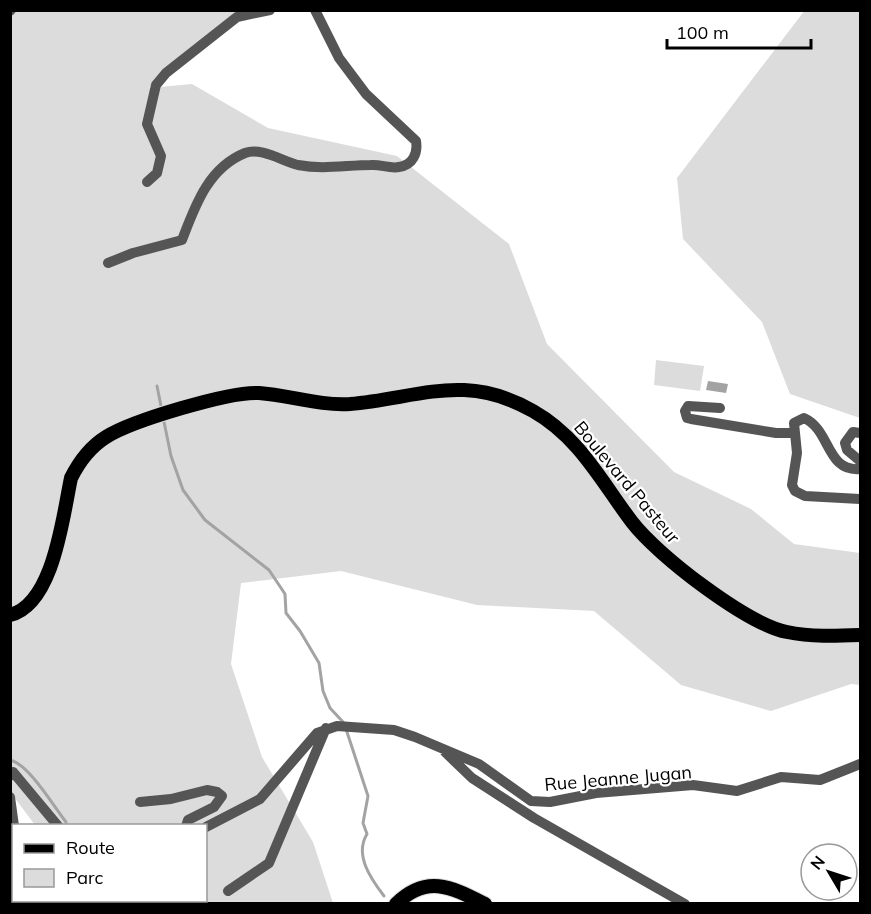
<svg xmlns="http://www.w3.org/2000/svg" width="871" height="914" viewBox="0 0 871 914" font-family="Mulish,sans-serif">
  <rect width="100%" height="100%" fill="#fff"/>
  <!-- green -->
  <path fill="#dcdcdc" d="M805,10l55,1v407l-70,-24 -28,-72 -79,-83 -6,-61z
    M11,11h225l-87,77 43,-4 76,44 129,28 112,88 38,100 127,128 77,37 43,35 66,9v132l-9,-1 -80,27 -90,-26 -87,-74 -117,-6 -136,-34 -100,12 -10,81 31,93 51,85 20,61h-239l-2,-2 114,-1v-74l-171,-1 -24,-32z
    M656,360l48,6 -4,25 -46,-6z"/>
  <!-- water -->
  <path fill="#a3a3a3" d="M708,381l20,3 -2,9 -20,-3z"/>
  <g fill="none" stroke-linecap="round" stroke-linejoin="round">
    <!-- stream -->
    <path stroke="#a3a3a3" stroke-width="3" d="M157,386l5,25
      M163,417l8,39 12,34 22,30 64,50 16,24 1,19 14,18 19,32 4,28 7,17 14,15
      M346,729l22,67 -5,27 4,11c-13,21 4,45 17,62
      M10,760c19,4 44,47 56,62
      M150,900l5,4"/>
    <defs>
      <path id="major" d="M10,615c44,-11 53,-100 61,-137 8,-16 19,-31 35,-41 25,-16 124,-46 153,-44 30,2 60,13 91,11 69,-6 115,-32 183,7 46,26 68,70 99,111 26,34 115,102 155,110 24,5 49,4 73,3
        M396,904c31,-30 55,-17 89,0"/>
    </defs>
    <!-- major casing -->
    <use href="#major" stroke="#dbdbdb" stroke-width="16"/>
    <!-- minor -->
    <path stroke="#555" stroke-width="10" d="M10,11l1,-1
      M147,182l10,-9 4,-17 -14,-32 9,-39 10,-12 71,-56 33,-7
      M108,263l25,-10 49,-13c13,-34 26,-72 63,-87 16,-6 37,8 53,12 25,5 49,0 73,0 9,-1 19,4 28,2 14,-2 19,-14 17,-26l-50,-47 -27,-36 -24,-48
      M720,408l-32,-2 -3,5 2,7 4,1 85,14h17
      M860,433l-7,-1 -8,11 2,7 13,11
      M860,469c-34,3 -29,-39 -56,-51l-10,5 3,30 -5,32 3,6 10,5 55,3
      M445,752l27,26 62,40 151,86
      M10,776l3,-4 45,54
      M10,797l4,29
      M140,802l31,-3 36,-9 10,2 5,4 -8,11 -26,13 -2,6
      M206,827l54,-28 57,-66 20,-7 57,4 21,7 64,27 52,37 19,1 46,-9 97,-8 44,6 44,-14 39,3 40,-16
      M228,891l41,-28 57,-135
      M17,900l8,4
      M66,904l1,-4"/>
    <!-- major -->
    <use href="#major" stroke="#000" stroke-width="14"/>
  </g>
  <g text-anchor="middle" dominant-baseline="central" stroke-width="4.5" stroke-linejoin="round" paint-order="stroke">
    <!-- street labels -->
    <g font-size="18" fill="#000" stroke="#fff">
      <text transform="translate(627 482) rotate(50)">Boulevard Pasteur</text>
      <text transform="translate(618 778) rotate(-5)">Rue Jeanne Jugan</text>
    </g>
  </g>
  <!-- border -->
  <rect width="871" height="914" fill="none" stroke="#000000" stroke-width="24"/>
  <!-- legend -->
  <rect x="12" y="824" width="195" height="78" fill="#ffffff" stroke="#999999" stroke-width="1.5"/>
  <rect x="24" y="844" width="30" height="9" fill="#000000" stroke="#999999" stroke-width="1.5"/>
  <text x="66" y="854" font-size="18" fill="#000000">Route</text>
  <rect x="24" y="869" width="30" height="18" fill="#dcdcdc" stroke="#999999" stroke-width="1.5"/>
  <text x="66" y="884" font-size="18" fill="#000000">Parc</text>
  <!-- north arrow -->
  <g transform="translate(829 872) rotate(309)"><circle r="28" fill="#ffffff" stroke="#999999" stroke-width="1.5"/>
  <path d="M0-4.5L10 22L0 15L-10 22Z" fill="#000000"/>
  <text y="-9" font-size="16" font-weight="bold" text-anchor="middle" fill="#000000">N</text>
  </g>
  <!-- scale -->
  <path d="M667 39v9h144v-9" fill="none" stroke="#000000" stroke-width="3"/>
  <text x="676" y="39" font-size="18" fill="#000000" stroke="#ffffff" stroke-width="4.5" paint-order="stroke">100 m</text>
</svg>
